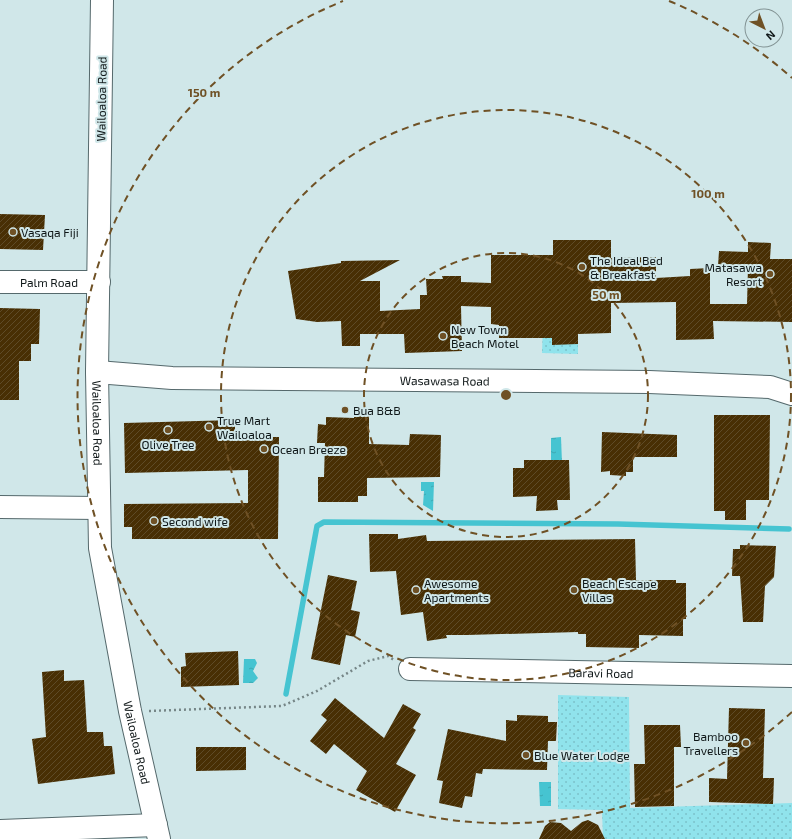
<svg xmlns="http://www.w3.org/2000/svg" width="792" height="839" viewBox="0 0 792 839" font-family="'Exo 2',sans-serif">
  <defs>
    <pattern id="grass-dots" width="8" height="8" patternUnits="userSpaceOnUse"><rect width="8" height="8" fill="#90e3ec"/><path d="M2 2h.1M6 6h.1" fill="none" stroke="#7bc2ca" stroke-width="1.8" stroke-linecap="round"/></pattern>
    <pattern id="water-ripples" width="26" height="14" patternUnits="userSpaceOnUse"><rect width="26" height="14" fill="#46c4d1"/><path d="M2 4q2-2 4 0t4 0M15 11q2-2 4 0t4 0" fill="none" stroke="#3ca8b3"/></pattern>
    <pattern id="building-hatch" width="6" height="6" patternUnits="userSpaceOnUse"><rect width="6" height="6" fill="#482f04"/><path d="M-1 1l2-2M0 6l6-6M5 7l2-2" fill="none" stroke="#5e4b28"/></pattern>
  </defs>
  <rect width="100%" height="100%" fill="#d0e7e9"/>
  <!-- grass -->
  <path fill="url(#grass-dots)" d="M543,324l35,20v10l-36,-1z
    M558,695l71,2 1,111 162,-5v36h-189l-1,-29 -44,-1z"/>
  <!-- water -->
  <path fill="url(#water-ripples)" d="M561,437l1,26h-11v-25z
    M421,482h13l-1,29 -10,-6 1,-14h-3z
    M244,659h11l2,4 -4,8 5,7 -5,5h-10z
    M539,782h12v24h-11z"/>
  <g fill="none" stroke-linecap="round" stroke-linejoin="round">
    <!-- stream -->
    <path stroke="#46c4d1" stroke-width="5.5" d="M286,694l31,-168 7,-4 294,2 171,5"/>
  </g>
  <!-- building -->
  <path fill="url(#building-hatch)" d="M0,214l45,1 -2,35 -43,-1z
    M553,240h58v18l45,-1v21l34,-2v-7l20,-1v36h37l1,-37 -30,-1 1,-15 29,1v-10l23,1 -1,16h22v63l-79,-1 1,18 -38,1v-38l-65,1v30l-33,1v10l-26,1v-7h-53v-13l-8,-1v-17l-30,-1 1,45 -57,2 -1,-19h-44v12h-18l-1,-25 -24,1 -21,-3 -8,-48 53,-8v-2l59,-1 -40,21h20v30l40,-2v-14h7l-1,-16h17l-1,-3h19v6l30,1v-28h62z
    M0,308l40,1 -1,35h-8v17h-12v39h-19z
    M354,411h15v33l40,1 1,-11 31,1 -1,42 -73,1v18h-9v6h-40v-25h6l1,-34h-8l1,-19 8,1v-8l28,1z
    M714,415h56l-1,85h-23v20h-21v-9h-11z
    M235,420v17h44l-1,102h-146v-12h-8v-23l124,-1v-33l-123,3 -1,-50z
    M602,432l75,3v22h-44v15h-7v4l-16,-1v-4l-9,1z
    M524,460h45l1,40h-13l1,10 -22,1 1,-15 -24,1v-29h11z
    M369,534h29v5l28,-4 1,6 208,-2 1,41h40v3h10v36h-3v17l-44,-1v13l-53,-1v-13h-8v-2l-111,3 1,-2 -1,2h-21l1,3 -20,3 -4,-29 -22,3 -5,-44 -26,1z
    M740,545l36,1 -2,31 -9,9 -2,36h-20l-3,-46h-8l1,-27h7z
    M328,575l29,6 -6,29 9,2 -5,25 -9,-2 -6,30 -29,-6z
    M238,651l1,34 -58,2v-20l5,-1 -1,-13z
    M64,670v11l20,-1 3,52h16l1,14h8l3,28 -77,10 -6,-45 14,-2 -4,-65z
    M335,698l49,40 19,-34 18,10 -8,14 3,2 -20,34 20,11 -21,37 -39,-22 11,-19 -33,-27 -8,10 -16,-13 17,-21 -6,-5z
    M729,708l36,1 -2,69h11l-1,26 -64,-2v-24l18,1z
    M517,715l31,1v6h9l-1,19h-8l-1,29 -64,-1 -1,5 -6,-1 -4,24 -7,-1 -3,12 -23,-5 4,-22 -6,-1 11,-51 58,12v-21l11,1z
    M644,725h36l1,22h-7v59l-39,1 -1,-43h11z
    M196,747h50v23l-50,1z
    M588,820l10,5 7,14h-66l6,-13 5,-4 11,1 10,8 11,-9z"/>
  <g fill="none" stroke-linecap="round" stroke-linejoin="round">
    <defs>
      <g id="street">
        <path id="s1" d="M0,282h99"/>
        <path id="s2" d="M97,372l75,6 477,4 121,5 22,7"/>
        <path d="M0,507l99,1"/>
        <path id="s3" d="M410,669l382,7"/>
        <path d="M0,831l156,-6"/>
      </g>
      <g id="secondary">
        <path id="s4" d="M102,0l-5,372 3,176 30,163 29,128"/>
      </g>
    </defs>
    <!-- street casing -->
    <use href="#street" stroke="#55696c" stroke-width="24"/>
    <!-- secondary casing -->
    <use href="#secondary" stroke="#55696c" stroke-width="24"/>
    <!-- path -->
    <path stroke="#768687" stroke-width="2.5" stroke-dasharray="2 3" stroke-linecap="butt" d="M149,711l133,-5 35,-15 51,-30 20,-5 6,4"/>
    <!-- street -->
    <use href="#street" stroke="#fff" stroke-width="22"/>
    <!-- secondary -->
    <use href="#secondary" stroke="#fff" stroke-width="22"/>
  </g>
  <!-- distance rings -->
  <g fill="none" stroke="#6f5125" stroke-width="2" stroke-dasharray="7 5">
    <circle cx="506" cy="395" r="142"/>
    <circle cx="506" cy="395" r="285"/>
    <path d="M792 712A427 427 0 1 1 343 1M669 1A427 427 0 0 1 792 78"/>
  </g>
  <!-- markers -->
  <g fill="#6f5125" stroke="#d0e7e9" stroke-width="1.5">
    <circle cx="13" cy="232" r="4"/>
    <circle cx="582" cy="267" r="4"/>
    <circle cx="770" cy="274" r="4"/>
    <circle cx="443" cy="336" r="4"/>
    <circle cx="345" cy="410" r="4"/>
    <circle cx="209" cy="427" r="4"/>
    <circle cx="168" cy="430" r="4"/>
    <circle cx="264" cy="449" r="4"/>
    <circle cx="154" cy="521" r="4"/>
    <circle cx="416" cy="590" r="4"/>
    <circle cx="574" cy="590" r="4"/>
    <circle cx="746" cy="743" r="4"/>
    <circle cx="526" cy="755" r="4"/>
  </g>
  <g text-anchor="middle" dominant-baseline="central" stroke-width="4" stroke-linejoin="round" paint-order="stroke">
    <!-- street labels -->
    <g font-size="12" fill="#0f1718" stroke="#d0e7e9">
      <text transform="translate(101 99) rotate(-89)">Wailoaloa Road</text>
      <text stroke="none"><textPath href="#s1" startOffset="49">Palm Road</textPath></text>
      <text stroke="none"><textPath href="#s2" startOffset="348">Wasawasa Road</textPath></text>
      <text stroke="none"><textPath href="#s4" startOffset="423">Wailoaloa Road</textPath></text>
      <text stroke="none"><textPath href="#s3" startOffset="191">Baravi Road</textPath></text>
      <text stroke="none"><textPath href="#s4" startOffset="746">Wailoaloa Road</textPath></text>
    </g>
    <!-- poi labels -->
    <g font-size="12" fill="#0f1718" stroke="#d0e7e9" text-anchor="start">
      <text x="21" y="232">Vasaqa Fiji</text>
      <text x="590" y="260">The Ideal Bed<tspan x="590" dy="14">&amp; Breakfast</tspan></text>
      <text x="762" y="267" text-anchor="end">Matasawa<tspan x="762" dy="14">Resort</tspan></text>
      <text x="451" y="329">New Town<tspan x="451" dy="14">Beach Motel</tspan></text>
      <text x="353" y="410">Bua B&amp;B</text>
      <text x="217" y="420">True Mart<tspan x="217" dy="14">Wailoaloa</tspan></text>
      <text x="168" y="444" text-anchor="middle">Olive Tree</text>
      <text x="272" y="449">Ocean Breeze</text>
      <text x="162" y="521">Second wife</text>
      <text x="424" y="583">Awesome<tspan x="424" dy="14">Apartments</tspan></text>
      <text x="582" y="583">Beach Escape<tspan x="582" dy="14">Villas</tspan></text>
      <text x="738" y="736" text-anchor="end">Bamboo<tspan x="738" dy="14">Travellers</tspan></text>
      <text x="534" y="755">Blue Water Lodge</text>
    </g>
  </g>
  <circle cx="506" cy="395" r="6" fill="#6f5125" stroke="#d0e7e9" stroke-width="2"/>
  <g font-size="12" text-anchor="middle" font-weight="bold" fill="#6f5125" stroke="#d0e7e9" stroke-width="4" stroke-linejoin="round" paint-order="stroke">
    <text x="204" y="97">150 m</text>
    <text x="708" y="198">100 m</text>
    <text x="606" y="299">50 m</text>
  </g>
  <!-- north arrow -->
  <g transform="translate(764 28) rotate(138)"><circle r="19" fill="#d0e7e9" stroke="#839495"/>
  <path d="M0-3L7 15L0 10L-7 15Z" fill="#6f5125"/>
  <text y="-6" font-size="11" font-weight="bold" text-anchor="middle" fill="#0f1718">N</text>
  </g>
</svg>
